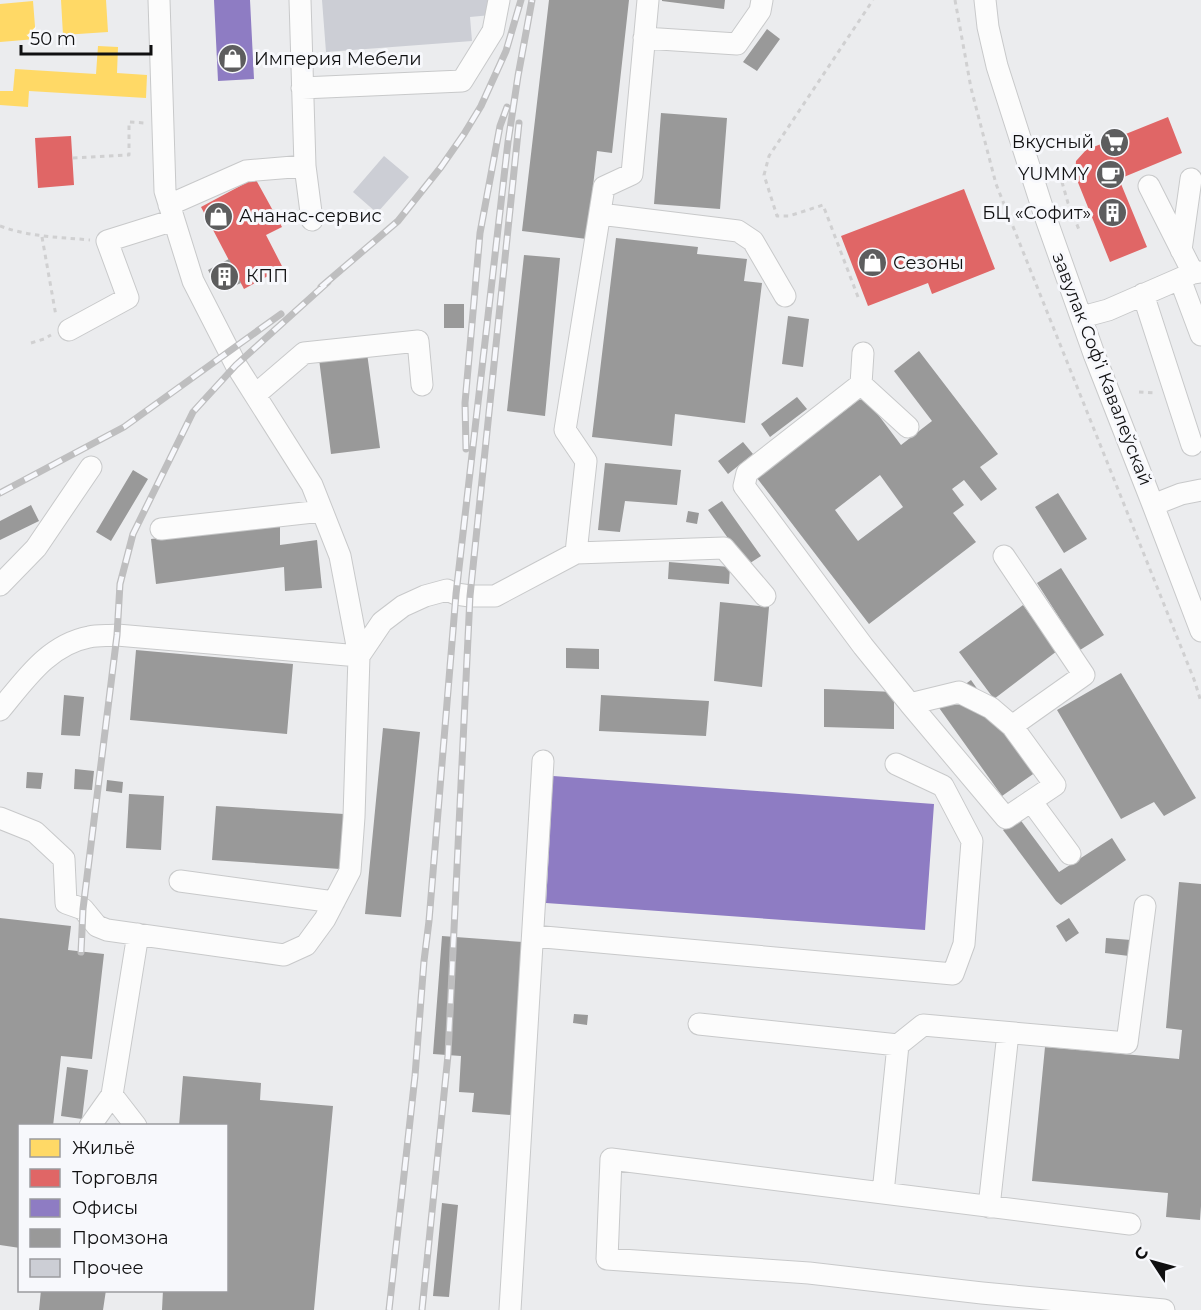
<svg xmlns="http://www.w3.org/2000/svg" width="1201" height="1310" viewBox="0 0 1201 1310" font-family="Montserrat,sans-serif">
  <rect width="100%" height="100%" fill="#ebecee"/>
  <!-- homes -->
  <path fill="#ffd966" d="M61,0h45l2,32 -45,3z
    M33,1l3,38 -36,3v-38z
    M98,46l20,1 -1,26 30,2 -1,23 -117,-7 -1,16 -28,-2v-14h13l2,-22 81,5z"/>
  <!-- shops -->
  <path fill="#e06666" d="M1168,117l14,36 -63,26 28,68 -37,15 -35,-87 1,-14 10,-11z
    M71,136l3,49 -36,3 -3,-50z
    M255,178l27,49 -16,8 17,33 -39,21 -43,-82z
    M964,189l31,80 -63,25 -4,-11 -60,23 -27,-70z"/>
  <!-- offices -->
  <path fill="#8e7cc3" d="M214,0h36l4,79 -36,2z
    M553,776l381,28 -9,126 -379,-27z"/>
  <!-- industry -->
  <path fill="#999" fill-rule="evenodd" d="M549,0h80l-17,153 -15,-2 -10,88 -65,-8z
    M662,0h63l-1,9 -62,-8z
    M767,29l13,10 -23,32 -14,-9z
    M661,113l66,5 -7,91 -66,-5z
    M616,238l82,9 -1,7 50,5 -3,22 18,2 -17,140 -70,-9 -3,32 -80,-9z
    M524,255l36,3 -15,158 -38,-5z
    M229,259l12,24 -9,4 -3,-5 -11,6 -10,-18z
    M444,304h20v24h-20z
    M788,316l21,3 -6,48 -21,-3z
    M919,351l79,103 -18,13 17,22 -16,12 -17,-21 -12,9 12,16 -11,8 23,29 -107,82 -112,-146 107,-82 37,49 31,-24 -38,-50zM880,475l23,32 -45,34 -23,-31z
    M367,353l13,95 -49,6 -12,-95z
    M797,397l10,12 -37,28 -9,-13z
    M743,442l10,12 -25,20 -10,-13z
    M605,463l76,7 -4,35 -52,-4 -5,31 -22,-2z
    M133,470l15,9 -37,62 -15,-9z
    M1058,493l29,46 -23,14 -29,-46z
    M722,501l39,55 -14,9 -39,-55z
    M31,505l8,16 -39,19v-19z
    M688,511l11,2 -2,11 -11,-2z
    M280,524v21l37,-5 5,48 -37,3 -1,-24 -128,17 -5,-45z
    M669,562l61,5 -1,17 -61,-5z
    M1061,568l43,67 -24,15 -43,-67z
    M720,602l49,5 -7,80 -48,-6z
    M1023,605l34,46 -63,48 -35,-47z
    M566,648l33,1v20l-33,-1z
    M136,650l157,14 -6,70 -157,-14z
    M1121,673l75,125 -32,18 -10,-14 -33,17 -64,-109z
    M971,680l65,92 -34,24 -65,-91z
    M824,689l70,3v37l-70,-2z
    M64,695l20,2 -4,39 -19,-1z
    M601,695l108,6 -3,35 -107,-5z
    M383,728l37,4 -19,185 -36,-3z
    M75,769l19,2 -2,19 -18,-1z
    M27,772l16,1 -2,16 -15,-1z
    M107,780l16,2 -1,11 -16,-2z
    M129,794l35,2 -3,54 -35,-2z
    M216,806l128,8 -4,55 -128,-9z
    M1019,818l40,54 53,-34 14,22 -65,45 -5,-4 -53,-71z
    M1179,882l22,2v322l-1,14 -34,-3 2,-24 -136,-12 13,-134 134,12 3,-29 -16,-2z
    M0,918l71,8 -3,24 36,4 -12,105 -31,-3 -8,70h-33v122l-20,-3z
    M1069,918l10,15 -13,9 -10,-16z
    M442,936l81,6 -12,173 -39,-3 2,-19 -15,-1 2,-36 -28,-2z
    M1106,938l25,2 -2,16 -24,-3z
    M574,1014l14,1 -1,10 -14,-2z
    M67,1067l21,3 -6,49 -21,-3z
    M183,1076l78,7 -1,17 73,6 -19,204h-152l1,-20h63v-164h-47z
    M442,1203l16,2 -9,92 -16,-1z
    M41,1290h65l-3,20h-64z"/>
  <!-- building -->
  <path fill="#ccced5" d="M322,0h168l1,15 -21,2 2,24 -146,11z
    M384,156l25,21 -32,36 -24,-21z"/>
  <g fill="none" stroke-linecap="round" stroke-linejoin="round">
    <defs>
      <path id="minor" d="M300,0l5,166
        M985,0l3,27 9,39 47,147 50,141 59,151 48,126
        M644,38l93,6 23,-33 2,-11
        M302,88l160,-7 31,-50 6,-31
        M1149,186l44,87
        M169,205l77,-34 59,-5 7,54
        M600,214l138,17 15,10 32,55
        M1181,250l10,-71
        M1180,279l21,56
        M1143,294l49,151
        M1082,317l26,-7 85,-37 8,-1
        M69,330l59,-32 -21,-57 67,-21
        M863,353l-2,31 47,43
        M861,384l-114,89 -3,13 119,160 47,58 49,-12 32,16 21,18 43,59 -49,33 -96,-114
        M255,395l49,-42 114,-12 4,44
        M1153,505l28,-11 20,-4
        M161,529l161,-18
        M576,553l10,-92 -21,-31 39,-243 28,-13 16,-174
        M1004,556l80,119 -72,51
        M0,585l36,-37 55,-81
        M359,656l23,-34 21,-16 22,-10 22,-6 9,4 14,2h25l81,-43 148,-5 41,48
        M0,710c25,-30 48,-65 89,-73 9,-2 19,-1 28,-2l242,21
        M1031,801l39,53
        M0,818l35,14 29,27 2,44 17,6 14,17 10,4 177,25 22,-10 19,-26 25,-48 4,-54 5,-161 -19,-100 -28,-71 -76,-120 -43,-84 -28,-90 -6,-191
        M180,881l154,21
        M533,936l420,38 11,-30 8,-103 -29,-55 -47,-22
        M699,1024l199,21
        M112,1095l24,31
        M90,1126l22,-31 26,-161
        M883,1193l15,-148 25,-20 204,18 18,-137
        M989,1207l19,-174
        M1130,1224l-519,-65 -4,100 202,14 173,20 182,17
        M510,1310l33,-549"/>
    </defs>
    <!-- minor casing -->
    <use href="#minor" stroke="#c8c9ca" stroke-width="23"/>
    <!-- path -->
    <path stroke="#d0d0d1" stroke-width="3" stroke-dasharray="4.5 4.5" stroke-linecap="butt" d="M955,0l16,88 25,96 199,498 6,20
      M73,158l56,-3v-33l16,1
      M1062,182l6,21 12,29
      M0,226c30,11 58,11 90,14
      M42,237l14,79
      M858,297l-35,-92 -34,11h-12l-13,-41 5,-19 104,-156
      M31,343l13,-4 7,-4
      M1139,392l16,1"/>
    <!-- minor -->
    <use href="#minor" stroke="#fcfcfc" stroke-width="21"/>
    <defs>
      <path id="rail" d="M321,287l77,-66 43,-54 23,-33 17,-28 25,-55 15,-51
        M466,449l-1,-46 15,-170 20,-107 7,-19
        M0,493l124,-66 157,-113
        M81,952l2,-43 34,-274 3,-51 13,-50 60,-122 43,-47 92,-83
        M389,1310l26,-234 9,-115 5,-40 27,-327 52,-452 10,-66 14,-76
        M422,1310l26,-255 22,-459 49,-473"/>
    </defs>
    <!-- rail casing -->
    <use href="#rail" stroke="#bebebf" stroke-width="7"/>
    <!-- rail -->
    <use href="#rail" stroke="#f7f8fc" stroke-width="4.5" stroke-dasharray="14" stroke-linecap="butt"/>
  </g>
  <!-- icons -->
  <defs>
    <symbol id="shop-disc" viewBox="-11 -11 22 22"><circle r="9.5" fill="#5d5d5e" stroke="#f7f8fc"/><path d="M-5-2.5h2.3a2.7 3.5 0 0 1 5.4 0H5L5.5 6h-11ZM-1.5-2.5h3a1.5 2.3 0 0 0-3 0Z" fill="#fff"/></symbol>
    <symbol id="supermarket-disc" viewBox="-11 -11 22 22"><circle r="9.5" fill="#5d5d5e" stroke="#f7f8fc"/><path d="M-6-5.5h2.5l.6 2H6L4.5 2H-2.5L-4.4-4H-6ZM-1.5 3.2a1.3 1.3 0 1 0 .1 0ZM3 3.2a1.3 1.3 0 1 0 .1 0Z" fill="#fff"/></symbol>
    <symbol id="cafe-disc" viewBox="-11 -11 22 22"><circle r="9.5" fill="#5d5d5e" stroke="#f7f8fc"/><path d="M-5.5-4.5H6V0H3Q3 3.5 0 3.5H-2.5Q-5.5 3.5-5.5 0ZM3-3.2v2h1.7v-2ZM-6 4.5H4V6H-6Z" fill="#fff"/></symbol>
    <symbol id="building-disc" viewBox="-11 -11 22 22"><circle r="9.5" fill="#5d5d5e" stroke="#f7f8fc"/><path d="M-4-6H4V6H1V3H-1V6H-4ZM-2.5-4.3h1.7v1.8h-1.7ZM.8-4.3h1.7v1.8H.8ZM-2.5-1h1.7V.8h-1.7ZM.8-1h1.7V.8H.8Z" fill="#fff"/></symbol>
  </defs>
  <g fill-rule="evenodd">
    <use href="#shop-disc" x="216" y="42" width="33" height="33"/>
    <use href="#supermarket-disc" x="1098" y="126" width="33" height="33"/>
    <use href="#cafe-disc" x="1094" y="158" width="33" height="33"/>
    <use href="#building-disc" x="1096" y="196" width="33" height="33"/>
    <use href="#shop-disc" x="202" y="200" width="33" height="33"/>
    <use href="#shop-disc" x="856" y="246" width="33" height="33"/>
    <use href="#building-disc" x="208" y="260" width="33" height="33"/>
  </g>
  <g text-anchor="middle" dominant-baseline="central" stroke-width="6" stroke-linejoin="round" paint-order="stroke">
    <!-- poi labels -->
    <g font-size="18" fill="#101011" stroke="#f7f8fc" text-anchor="start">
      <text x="254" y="59">Империя Мебели</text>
      <text x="1094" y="142" text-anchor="end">Вкусный</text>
      <text x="1089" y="174" text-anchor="end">YUMMY</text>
      <text x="1091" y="213" text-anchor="end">БЦ «Софит»</text>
      <text x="239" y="216">Ананас-сервис</text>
      <text x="893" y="263">Сезоны</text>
      <text x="246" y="276">КПП</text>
    </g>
    <!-- street labels -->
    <g font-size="18" fill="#101011" stroke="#f7f8fc">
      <text transform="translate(1102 369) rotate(69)">завулак Софʼі Кавалеўскай</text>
    </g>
  </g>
  <!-- legend -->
  <rect x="18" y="1124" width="210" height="168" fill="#f7f8fc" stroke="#9b9b9e" stroke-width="1.5"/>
  <rect x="30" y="1139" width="30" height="18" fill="#ffd966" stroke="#9b9b9e" stroke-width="1.5"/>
  <text x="72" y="1154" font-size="18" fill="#101011">Жильё</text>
  <rect x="30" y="1169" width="30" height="18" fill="#e06666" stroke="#9b9b9e" stroke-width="1.5"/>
  <text x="72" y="1184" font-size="18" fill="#101011">Торговля</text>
  <rect x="30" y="1199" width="30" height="18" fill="#8e7cc3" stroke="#9b9b9e" stroke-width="1.5"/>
  <text x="72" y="1214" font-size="18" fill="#101011">Офисы</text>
  <rect x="30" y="1229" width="30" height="18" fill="#999999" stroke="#9b9b9e" stroke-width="1.5"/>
  <text x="72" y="1244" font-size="18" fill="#101011">Промзона</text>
  <rect x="30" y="1259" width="30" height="18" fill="#ccced5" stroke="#9b9b9e" stroke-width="1.5"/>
  <text x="72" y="1274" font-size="18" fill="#101011">Прочее</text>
  <!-- north arrow -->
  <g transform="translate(1153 1262) rotate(306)" stroke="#f7f8fc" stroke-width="4.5" paint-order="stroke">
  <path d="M0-4.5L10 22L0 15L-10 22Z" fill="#101011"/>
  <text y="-9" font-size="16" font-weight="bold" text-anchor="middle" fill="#101011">С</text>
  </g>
  <!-- scale -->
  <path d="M21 45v9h130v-9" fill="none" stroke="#101011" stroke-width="3"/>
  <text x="30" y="45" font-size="18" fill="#101011" stroke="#f7f8fc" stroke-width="4.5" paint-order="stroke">50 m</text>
</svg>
